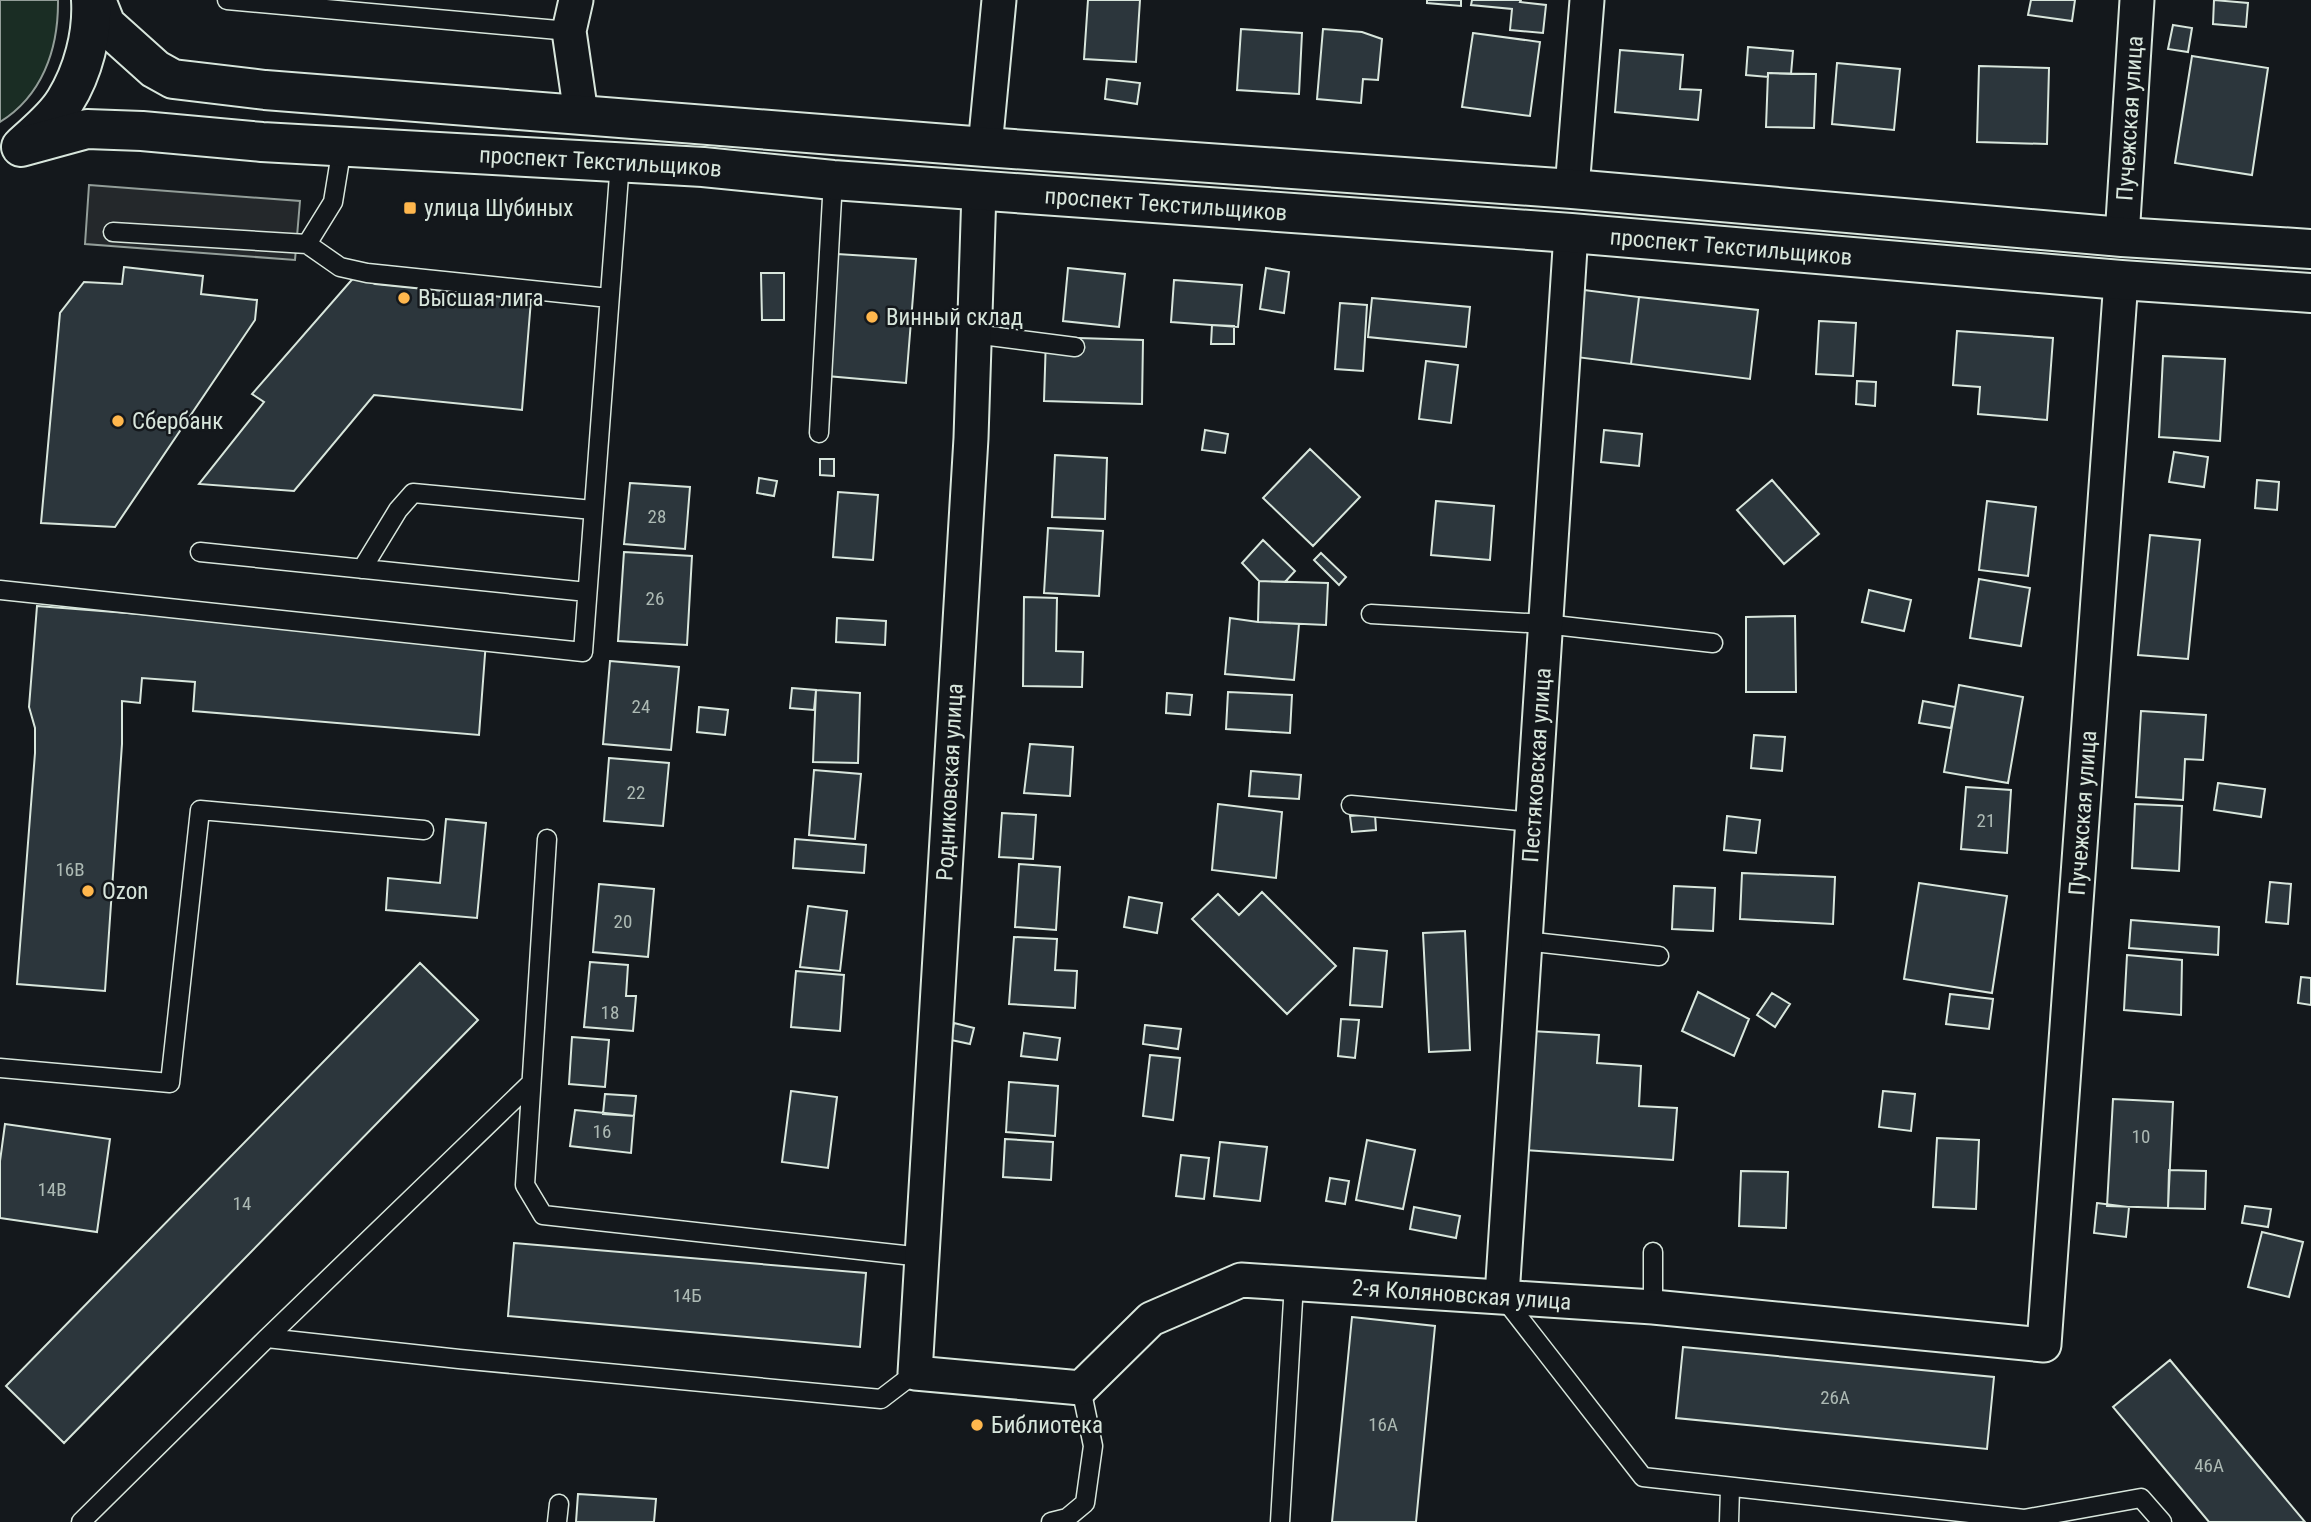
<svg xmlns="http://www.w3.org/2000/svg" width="2311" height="1522" viewBox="0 0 2311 1522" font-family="'Roboto Condensed',sans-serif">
  <rect width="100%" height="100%" fill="#14181c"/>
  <!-- green -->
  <path fill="#1a2d24" stroke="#939e99" stroke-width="2" d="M0,0h58v3c0,47 -16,93 -58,119z"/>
  <!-- parking -->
  <path fill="#24282b" stroke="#939e99" stroke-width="2" d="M89,185l211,16 -5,59 -210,-16z"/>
  <!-- building -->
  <path fill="#2c363c" stroke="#d8e6dc" stroke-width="2" d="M1088,0h52l-4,62 -52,-3z
    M1427,0h34v6l-34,-3z
    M1472,0h49l-1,2 26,3 -3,28 -33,-3 2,-21 -41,-4z
    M2031,0h44l-3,21 -44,-6z
    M2214,0l34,3 -2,24 -33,-3z
    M2173,25l19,3 -4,24 -20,-3z
    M1241,29l61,4 -3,61 -62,-4z
    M1323,29l39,3 20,7 -4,41 -15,-1 -2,24 -44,-4z
    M1473,33l67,9 -10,74 -68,-9z
    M1748,47l45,4 -2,23 -23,-1v4l-22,-2z
    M1620,50l63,5 -3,34 21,1 -3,30 -83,-8z
    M2192,56l76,12 -16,107 -77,-12z
    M1837,63l63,6 -6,61 -62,-6z
    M1979,66l70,2 -2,76 -70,-2z
    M1768,73l48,1 -2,54 -48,-1z
    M1107,79l33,4 -3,21 -32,-5z
    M837,254l79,5 -10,124 -79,-7z
    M124,267l79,9 -2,18 56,6 -2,20 -140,207 -74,-4 19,-210 24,-31 38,2z
    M1068,268l57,6 -6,53 -56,-6z
    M1266,268l23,4 -5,41 -24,-4z
    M761,273h23v47h-22z
    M356,275l19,9 156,16 -9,110 -148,-15 -80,96 -95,-7 65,-82 -12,-8z
    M1174,280l68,5 -4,42 -67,-5z
    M1584,290l55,7 -8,67 -55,-7z
    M1639,297l119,13 -8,69 -119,-15z
    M1372,298l98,9 -4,40 -98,-10z
    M1340,303l27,2 -4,66 -28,-2z
    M1819,321l37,2 -3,53 -37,-2z
    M1212,325l22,1v18h-23z
    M1957,331l96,7 -6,82 -69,-6 2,-27 -27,-2z
    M1046,337l97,3 -1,64 -98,-3z
    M2163,356l62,3 -5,82 -61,-4z
    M1426,361l32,4 -7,58 -32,-4z
    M1857,381l19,1 -1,24 -19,-2z
    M1205,430l23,4 -3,19 -23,-3z
    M1604,430l38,4 -3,32 -38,-4z
    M1310,449l50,48 -47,49 -50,-48z
    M2174,452l34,5 -4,30 -35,-5z
    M1055,455l52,3 -2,61 -53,-2z
    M820,459h14v17l-14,-1z
    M759,478l18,3 -3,15 -17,-3z
    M1772,480l47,54 -35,30 -47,-54z
    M2257,480l22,2 -2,28 -22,-2z
    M630,483l60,4 -5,62 -61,-5z
    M838,492l40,3 -5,65 -40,-3z
    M1436,501l58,5 -4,54 -59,-5z
    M1987,501l49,6 -8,69 -49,-6z
    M1048,528l55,3 -4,65 -55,-3z
    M2150,535l50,5 -12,119 -50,-4z
    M1263,540l32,31 -10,11 -26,-1 -17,-18z
    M624,552l68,4 -5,89 -69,-4z
    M1321,553l25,24 -7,8 -25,-25z
    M1979,579l51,9 -9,58 -51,-8z
    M1259,581l69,2 -2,42 -68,-3z
    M1869,590l42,10 -7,31 -42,-9z
    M1024,597l33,1 -1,53 27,1 -1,35 -59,-1z
    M37,606l449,35 -7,94 -286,-24 2,-29 -53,-4 -2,25 -18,-2v43l-17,247 -88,-7 18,-231v-25l-6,-21z
    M1795,616l1,76h-50v-75z
    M837,618l49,3 -1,24 -49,-3z
    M1230,618l28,4 41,2 -5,56 -69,-6z
    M610,661l69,6 -8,83 -68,-6z
    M1959,685l64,12 -15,86 -64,-11z
    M792,688l24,2 -2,20 -24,-2z
    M816,690l44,3 -2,70 -45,-1z
    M1228,692l64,3 -2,38 -64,-4z
    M1167,693l25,2 -2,20 -24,-2z
    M1923,701l32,6 -4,21 -32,-5z
    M699,707l29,3 -3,25 -28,-3z
    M2141,711l65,4 -3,45 -18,-1 -2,41 -47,-3z
    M1754,735l31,2 -3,34 -31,-3z
    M1030,744l43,3 -3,49 -46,-3z
    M609,758l60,5 -6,63 -59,-5z
    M814,770l47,4 -6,65 -46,-4z
    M1251,771l50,4 -2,24 -50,-3z
    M2218,783l47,6 -4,28 -47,-7z
    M1966,787l45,3 -4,63 -46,-4z
    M1218,804l64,8 -6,66 -64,-8z
    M2135,804l47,2 -3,65 -47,-3z
    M1002,813l34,2 -3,44 -34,-2z
    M1375,814l1,16 -24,2 -2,-16z
    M1727,816l33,4 -4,33 -32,-3z
    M446,819l40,4 -9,95 -91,-8 2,-32 52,5z
    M795,839l71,6 -2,28 -71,-5z
    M1019,864l41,3 -4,63 -41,-3z
    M1742,873l93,4 -2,47 -93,-5z
    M2270,882l21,2 -3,40 -22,-2z
    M1919,883l88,13 -15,97 -88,-14z
    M599,884l55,5 -6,68 -55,-5z
    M1674,886l41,2 -2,43 -41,-2z
    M1262,892l74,74 -49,48 -95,-95 26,-25 21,21z
    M1129,897l33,6 -5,30 -33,-6z
    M808,906l39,5 -7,60 -40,-4z
    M2131,920l88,7 -1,28 -89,-7z
    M1465,931l5,119 -41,2 -6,-119z
    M1014,937l43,2 -2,31 22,1 -2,37 -66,-4z
    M1354,948l33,3 -5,56 -32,-2z
    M2127,955l55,5 -1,55 -57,-5z
    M590,962l38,3 -2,31h10l-3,35 -49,-4z
    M420,963l58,57 -414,423 -58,-57z
    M796,971l48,4 -4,56 -49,-4z
    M2301,977l10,1v27l-13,-2z
    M1698,992l51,27 -15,37 -52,-25z
    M1772,993l18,11 -15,23 -18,-12z
    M1950,994l43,5 -4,30 -43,-5z
    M1341,1019l18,1 -4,38 -17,-2z
    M954,1023l20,5 -4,16 -19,-4z
    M1145,1025l36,4 -3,20 -35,-5z
    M1531,1031l68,4 -2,28 44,3 -2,40 38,2 -4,52 -149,-10z
    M1024,1033l36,5 -3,22 -36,-4z
    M572,1037l37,3 -4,47 -36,-3z
    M1150,1055l30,3 -7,62 -30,-4z
    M1009,1082l49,4 -3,50 -49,-4z
    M791,1091l46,6 -9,71 -46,-6z
    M1883,1091l32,3 -4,37 -32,-4z
    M605,1094l31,2 -2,20 -31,-2z
    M2113,1099l60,3 -5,106 -61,-2z
    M575,1110l59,6 -3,37 -61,-7z
    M5,1124l105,15 -13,93 -97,-14v-57z
    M1937,1138l42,2 -3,69 -43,-2z
    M1005,1139l48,3 -2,38 -48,-3z
    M1367,1140l48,10 -12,59 -47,-9z
    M1220,1142l47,5 -7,54 -46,-5z
    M1181,1155l28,3 -5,41 -28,-3z
    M2169,1170l37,1 -1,38 -37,-1z
    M1741,1171l47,1 -2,56 -47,-2z
    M1330,1178l19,3 -4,23 -19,-3z
    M2097,1203l32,4 -3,30 -32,-4z
    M2245,1206l26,3 -3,18 -26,-4z
    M1414,1207l46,9 -4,22 -46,-9z
    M2262,1232l41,10 -14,55 -41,-10z
    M514,1243l352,30 -6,74 -352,-31z
    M1352,1317l83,9 -19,196h-84z
    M1683,1347l311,30 -7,72 -311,-31z
    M2170,1360l135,162h-96l-96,-115z
    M578,1494l78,5 -2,23h-78z"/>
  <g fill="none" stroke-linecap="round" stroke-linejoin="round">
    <defs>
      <path id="service" d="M227,0l342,31
        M113,232l194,12 26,-42 9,-55
        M307,244l33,23 27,6 242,25
        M974,334l101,13
        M819,433l14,-253
        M200,552l387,40
        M362,569l36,-59 15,-17 180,17
        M0,590l583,62 37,-490
        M1371,614l174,10 168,19
        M1351,805l182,17
        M547,839l-22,346 18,30 379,42
        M1525,941l134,15
        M0,1068l170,15 30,-273 224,20
        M1502,1296l141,181 381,42 117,-21 21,24
        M1653,1307v-55
        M267,1338l264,-255
        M81,1522l186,-184 192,21 422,40 34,-26
        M557,1522l2,-18
        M1051,1522l16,-4 18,-15 8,-57 -12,-58
        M1280,1522l14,-239
        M1729,1522l1,-34"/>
      <g id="minor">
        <path d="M576,0l-7,31 12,83"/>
        <path d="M985,147l14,-147"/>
        <path d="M1572,189l15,-189"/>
        <path id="s1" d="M979,191l-8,247 -56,935 166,15 70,-69 90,-39 412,27 391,38 77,-1065"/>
        <path id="s2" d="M2122,237l15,-237"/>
        <path id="s3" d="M1502,1296l69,-1063"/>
      </g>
      <g id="secondary">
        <path d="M96,0l10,25 49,44 18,10 92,11 720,57 587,42 550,48 189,12"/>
        <path d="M23,145c14,-13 32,-27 42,-44 18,-29 28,-67 26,-101"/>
        <path id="s4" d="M21,147l66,-18 55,2 120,11 441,25 130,13 738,53 550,47 190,13"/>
      </g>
    </defs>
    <!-- service casing -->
    <use href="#service" stroke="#d8e6dc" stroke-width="21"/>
    <!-- minor casing -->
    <use href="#minor" stroke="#d8e6dc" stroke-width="37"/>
    <!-- secondary casing -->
    <use href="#secondary" stroke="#d8e6dc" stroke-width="42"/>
    <!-- service -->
    <use href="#service" stroke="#14181c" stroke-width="18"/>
    <!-- minor -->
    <use href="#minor" stroke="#14181c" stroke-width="33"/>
    <!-- secondary -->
    <use href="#secondary" stroke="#14181c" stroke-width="38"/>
  </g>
  <!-- markers -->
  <g fill="#ffb74d" stroke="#14181c" stroke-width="2.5">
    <rect x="403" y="201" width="14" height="14" rx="3.5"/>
    <circle cx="404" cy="298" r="7"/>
    <circle cx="872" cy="317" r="7"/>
    <circle cx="118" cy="421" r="7"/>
    <circle cx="88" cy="891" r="7"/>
    <circle cx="977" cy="1425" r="7"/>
  </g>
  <g text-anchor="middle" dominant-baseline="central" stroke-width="5" stroke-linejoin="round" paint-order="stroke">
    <!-- number labels -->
    <g font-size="19" fill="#adbab4">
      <text x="657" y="516">28</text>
      <text x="655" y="598">26</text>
      <text x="641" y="706">24</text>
      <text x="636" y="792">22</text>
      <text x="1986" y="820">21</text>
      <text x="70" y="869">16В</text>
      <text x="623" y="921">20</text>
      <text x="610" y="1012">18</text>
      <text x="602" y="1131">16</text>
      <text x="2141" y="1136">10</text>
      <text x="52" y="1189">14В</text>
      <text x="242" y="1203">14</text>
      <text x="687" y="1295">14Б</text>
      <text x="1835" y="1397">26А</text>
      <text x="1383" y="1424">16А</text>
      <text x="2209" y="1465">46А</text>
    </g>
    <!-- street labels -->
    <g font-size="23" fill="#d8e6dc" stroke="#14181c">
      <text stroke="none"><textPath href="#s2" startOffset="119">Пучежская улица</textPath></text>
      <text stroke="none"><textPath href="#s4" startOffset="583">проспект Текстильщиков</textPath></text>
      <text stroke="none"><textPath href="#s4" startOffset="1150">проспект Текстильщиков</textPath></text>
      <text stroke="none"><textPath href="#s4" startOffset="1717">проспект Текстильщиков</textPath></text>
      <text stroke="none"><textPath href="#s3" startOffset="532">Пестяковская улица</textPath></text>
      <text transform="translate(950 782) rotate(-87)">Родниковская улица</text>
      <text stroke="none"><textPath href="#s1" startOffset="2886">Пучежская улица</textPath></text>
      <text stroke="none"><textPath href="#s1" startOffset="1768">2-я Коляновская улица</textPath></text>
    </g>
    <!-- poi labels -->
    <g font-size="23" fill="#d8e6dc" stroke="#14181c" text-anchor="start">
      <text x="424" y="208">улица Шубиных</text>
      <text x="418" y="298">Высшая лига</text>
      <text x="886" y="317">Винный склад</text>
      <text x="132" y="421">Сбербанк</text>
      <text x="102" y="891">Ozon</text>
      <text x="991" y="1425">Библиотека</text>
    </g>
  </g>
</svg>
